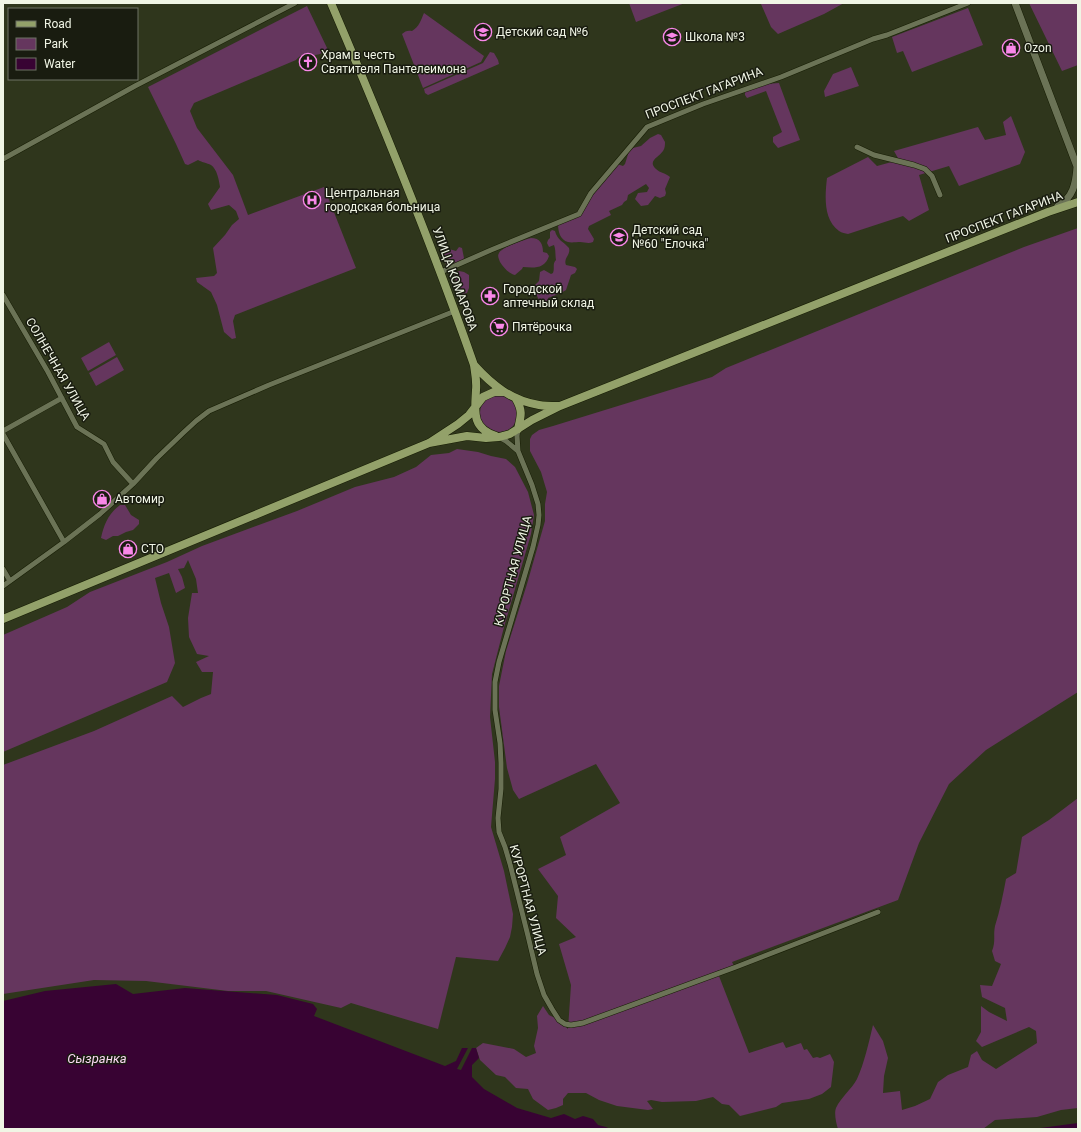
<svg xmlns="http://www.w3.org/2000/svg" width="1081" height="1132" viewBox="0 0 1081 1132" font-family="Roboto,sans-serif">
  <rect width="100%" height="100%" fill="#2f361c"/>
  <!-- green -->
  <path fill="#65365e" d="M629,3h56l-49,19z
    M764,3h80l-20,11 -46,20 -7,-7 -10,-23z
    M1029,3h49v62l-16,6z
    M307,6l21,44c-4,2 -9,5 -13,5 -9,0 -12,-3 -19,5l-102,43 -4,8 7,17 36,47 15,40 76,-28 32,81 -121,47 -2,6 3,17 -4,1 -8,-7 -7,-27 -6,-13 -14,-10 -1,-4 18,-2 3,-3 -4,-25 12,-13 7,-10 7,-6 -3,-8 -7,-6 -18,5 -3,-6 12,-17c-1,-7 -3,-18 -9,-22 -4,-2 -10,-3 -13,-5l-10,5 -3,-1 -9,-20 -28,-57z
    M968,8l15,37 -71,27 -9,-21 -6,2 -5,-16z
    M424,13l60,43 -3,6 -58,26 -21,-54c3,-3 6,-4 10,-3 7,-4 9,-11 12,-18z
    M490,52l4,1 4,7 1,4 -71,31 -3,-2 -1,-4 59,-26z
    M851,67l8,19 -34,11 -1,-6 9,-17z
    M779,83l21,57 -22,8 -5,-6v-5l9,-5 -16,-41 -19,7 -2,-3v-4l21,-7z
    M1011,116l14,36 -5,12 -61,22 -10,-20 -30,9 10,35 -20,11 -6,-5 -55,18c-3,-1 -6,-1 -9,-3 -16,-11 -14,-36 -12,-53l41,-21 9,9 22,-6 -5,-9 84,-24 7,13 21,-5 -3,-13z
    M658,134l3,1 4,7c0,3 0,6 -2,9 -4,6 -16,10 -7,18 4,4 10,4 14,8l-5,12 1,4 -1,3 -5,2 -5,-2 -7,9 -7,1 -6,-7 3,-6 9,-1 2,-4 -3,-4 -18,11 -1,5 -3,2 -2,3 -13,6 2,4 -22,11 -1,3 6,10 -1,3c-5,2 -8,0 -13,0 -3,0 -9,1 -12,0 -8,-2 -10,-11 -10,-18l22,-9 11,-21 26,-30 6,2 2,-2 4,-13 4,-3 8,-2 9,-8z
    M1078,228v464l-92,58 -37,34 -30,59 -21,57 -166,62 2,4 -17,5 32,82 34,-11 3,6 15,-5 3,7 3,-1 6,9 4,-1 3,1 10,-4 4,8 -3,25 -9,7 -13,5 -27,4 -6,4 -36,9 -11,-11 -7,-1 -9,-7 -17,4 -34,1 -11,-2 -4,1 6,8 -5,1 -31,-4 -18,-6 -13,-7h-18l-5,6v6l-7,3 -8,2 -15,-11 -5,-10 -12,-1 -11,-11 -9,-2 -16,-15 -4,-12 7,-5 31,6 12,8 10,-4 -2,-7 4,-18 -1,-12 6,-10 6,9 10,5 9,9 3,-44 -12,-41 17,-7 -20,-19 2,-22 -20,-27 28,-14 -6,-18 60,-34 -24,-39 -77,35 -6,-9 -6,-22 -8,-61v-21l7,-35 21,-67 18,-63v-17l2,-12 -6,-20 -11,-21v-12l2,-4 7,-5 14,-4 159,-49 14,-9 298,-121z
    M552,230l3,1c2,9 9,11 14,17 2,7 -6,10 -3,17l9,2 2,2 -2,4 -4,2 -5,15 -5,3 -13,5 2,5 -1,4 -6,1 -10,-20 1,-2 5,-5 1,-9 4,-2 7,4 2,-1c2,-5 -1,-9 3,-13 -1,-5 0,-10 -2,-15l-5,2 -2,-4 1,-3 2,-2v-6z
    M531,238c9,0 12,6 12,14l4,1 2,3c-4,13 -15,12 -26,11l-1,2 -7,6c-7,-2 -11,-7 -15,-13 -1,-3 -3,-6 -1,-9 3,-6 25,-13 32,-15z
    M459,247l3,1 2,10c-3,5 -11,8 -17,8 -3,-5 -4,-9 -2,-16l4,-1 7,2z
    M459,271l5,1 5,3v13l-2,5 -5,1c-4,-6 -6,-12 -8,-19l1,-3z
    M109,342l7,13 -28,16 -7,-13z
    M117,357l7,13 -28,16 -7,-13z
    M480 413a19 19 0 1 1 38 0a19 19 0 1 1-38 0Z
    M457,449l21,3 13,4 15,3 9,8 13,25 6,23 -3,19 -27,93 -12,47 -2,43 5,45v17l-4,48 13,44 9,43 -1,13 -2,10 -5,11 -7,13 -42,-4 -18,72 -87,-26 -10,5 -75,-17h-38l-82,-10 -52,-1 -91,14v-229l91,-34 78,-35 11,11 18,-9 10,-4 2,-22h-11l-6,-10 13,-6 -12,-2 -8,-17 -1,-19 4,-25h6l-2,-14 -8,-19 -4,8 -6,1 4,8 3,11 -9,5 -7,-20 -14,5 6,25 8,24 6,36 -8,19 -164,70v-117l64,-28 23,-15 77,-30 35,-16 95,-35 58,-24 39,-10 22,-10 15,-12 18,-2z
    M120,505h5l6,10 8,5v4l-6,6 -7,2 -8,4h-5l-7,4 -5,-2c3,-14 8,-25 19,-33z
    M1078,798v310l-17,2 -24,7 -42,3 -12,9h-145c-2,-6 -4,-16 -2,-21 5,-11 15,-18 21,-29 7,-15 12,-37 16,-54l10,16 5,17 -4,18 -1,17 17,-2 2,19 13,-4 15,-7 8,-17 10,-7 20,-8 3,-12 6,-4 5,9 14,9 41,-26 -1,-12 -7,-4 -47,20 -6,-6 5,-9v-26l8,6 18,9 -2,-13 -23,-11 -2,-12 12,1 9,-22 -6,-3 -3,-10c4,-10 1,-15 3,-25 5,-16 8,-31 11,-47l10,-6 6,-36 27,-17z"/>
  <!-- water -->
  <path fill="#380333" d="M116,984l17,10 52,-6 92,7 36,9 4,5 -3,7 131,50 11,-5 6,-13h14l3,10 -7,7v12l12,12 33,19 34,10 13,-4 11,5 8,-3 10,3 5,6 8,2 4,2h-607v-128l42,-10z
    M1078,1123v6h-45z"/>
  <!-- pier -->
  <path fill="#2f361c" d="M469,1046h4l-12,24 -4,-1z"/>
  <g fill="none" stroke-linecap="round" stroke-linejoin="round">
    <defs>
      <path id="street" d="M857,147l17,8 40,10 11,4 7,7 8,19
        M3,159l132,-73 160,-83
        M441,272l50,-22 88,-36 12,-21 56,-66 56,-23 78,-27 92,-38 14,-4 81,-32
        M3,295l45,77 29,55 27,17 9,18 20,22
        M518,429l-1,7 1,15 14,34 6,19 1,11 -1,10 -5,22 -34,115 -4,20v28l5,33 1,20v26l-3,29 1,14 6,15 5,17 18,72 9,38 7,21 8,14 7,11 6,4 6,1 12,-2 153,-56 142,-55
        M3,431l59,-33
        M3,434l61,108
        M499,437l7,4 12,10
        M3,569l7,12
        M3,586l61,-44 36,-28 33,-30 24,-26 26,-25 13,-12 13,-10 60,-26 186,-74"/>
      <path id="secondary" d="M1015,3l63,166
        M1058,206c15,-8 18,-23 19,-39"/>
      <path id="primary" d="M331,3c51,119 100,239 143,362 1,8 3,16 2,25 -1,21 -5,38 20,46
        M474,365c18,20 38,36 65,40 6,1 13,1 19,1
        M516,399c7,12 5,17 2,30
        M429,443l38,-7 19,2 13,-1 11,-3 22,-14 28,-14 488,-194 30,-10
        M3,619l426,-176 29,-19 11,-9 14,-18 11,-5h10"/>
    </defs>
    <!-- street casing -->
    <use href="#street" stroke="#171d04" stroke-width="6"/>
    <!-- secondary casing -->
    <use href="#secondary" stroke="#171d04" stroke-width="8"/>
    <!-- primary casing -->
    <use href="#primary" stroke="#171d04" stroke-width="9"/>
    <!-- street -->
    <use href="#street" stroke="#6b7356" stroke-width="5"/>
    <!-- secondary -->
    <use href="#secondary" stroke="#6b7356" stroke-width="7"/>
    <!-- primary -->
    <use href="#primary" stroke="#93a16a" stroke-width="8"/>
  </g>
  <!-- icons -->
  <defs>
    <symbol id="school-ring" viewBox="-11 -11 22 22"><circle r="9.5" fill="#191c10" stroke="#f987e8" stroke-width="1.5"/><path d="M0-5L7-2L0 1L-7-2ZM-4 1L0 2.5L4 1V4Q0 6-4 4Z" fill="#f987e8"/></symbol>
    <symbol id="shop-ring" viewBox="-11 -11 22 22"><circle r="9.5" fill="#191c10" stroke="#f987e8" stroke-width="1.5"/><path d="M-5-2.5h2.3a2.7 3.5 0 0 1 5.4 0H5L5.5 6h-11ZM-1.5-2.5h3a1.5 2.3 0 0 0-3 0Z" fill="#f987e8"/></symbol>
    <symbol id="church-ring" viewBox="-11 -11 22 22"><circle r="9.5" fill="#191c10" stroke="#f987e8" stroke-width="1.5"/><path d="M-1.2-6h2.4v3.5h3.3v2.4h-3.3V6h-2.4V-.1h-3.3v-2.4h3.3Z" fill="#f987e8"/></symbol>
    <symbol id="hospital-ring" viewBox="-11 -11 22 22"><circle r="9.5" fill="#191c10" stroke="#f987e8" stroke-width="1.5"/><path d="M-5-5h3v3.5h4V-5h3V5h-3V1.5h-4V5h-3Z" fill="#f987e8"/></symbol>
    <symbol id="pharmacy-ring" viewBox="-11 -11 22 22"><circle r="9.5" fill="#191c10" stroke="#f987e8" stroke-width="1.5"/><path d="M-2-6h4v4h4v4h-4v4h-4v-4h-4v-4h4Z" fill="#f987e8"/></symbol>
    <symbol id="supermarket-ring" viewBox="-11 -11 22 22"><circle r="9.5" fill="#191c10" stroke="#f987e8" stroke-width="1.5"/><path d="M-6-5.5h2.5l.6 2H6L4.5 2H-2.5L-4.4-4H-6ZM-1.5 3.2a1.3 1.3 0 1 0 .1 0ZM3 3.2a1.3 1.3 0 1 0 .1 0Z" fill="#f987e8"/></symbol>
  </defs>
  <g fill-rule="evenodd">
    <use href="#school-ring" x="473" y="22" width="20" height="20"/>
    <use href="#school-ring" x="662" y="27" width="20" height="20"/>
    <use href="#shop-ring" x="1001" y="38" width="20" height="20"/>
    <use href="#church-ring" x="298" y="52" width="20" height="20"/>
    <use href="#hospital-ring" x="302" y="190" width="20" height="20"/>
    <use href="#school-ring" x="609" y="227" width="20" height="20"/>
    <use href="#pharmacy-ring" x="480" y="286" width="20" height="20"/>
    <use href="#supermarket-ring" x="489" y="317" width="20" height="20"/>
    <use href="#shop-ring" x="92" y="489" width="20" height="20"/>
    <use href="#shop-ring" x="118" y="539" width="20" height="20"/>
  </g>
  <g text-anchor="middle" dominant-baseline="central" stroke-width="3" stroke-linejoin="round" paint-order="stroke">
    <!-- poi labels -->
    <g font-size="12" fill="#f0f5e5" stroke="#191c10" text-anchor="start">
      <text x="496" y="32">Детский сад №6</text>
      <text x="685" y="37">Школа №3</text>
      <text x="1024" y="48">Ozon</text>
      <text x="321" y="55">Храм в честь<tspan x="321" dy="14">Святителя Пантелеимона</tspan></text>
      <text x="325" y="193">Центральная<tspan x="325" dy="14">городская больница</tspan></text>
      <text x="632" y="230">Детский сад<tspan x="632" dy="14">№60 "Елочка"</tspan></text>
      <text x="503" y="289">Городской<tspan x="503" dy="14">аптечный склад</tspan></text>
      <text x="512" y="327">Пятёрочка</text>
      <text x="115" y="499">Автомир</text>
      <text x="141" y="549">СТО</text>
    </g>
    <!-- street labels -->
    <g font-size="12" fill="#f0f5e5" stroke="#191c10">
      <text transform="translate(704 93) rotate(-21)">ПРОСПЕКТ ГАГАРИНА</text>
      <text transform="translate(1004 217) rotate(-21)">ПРОСПЕКТ ГАГАРИНА</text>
      <text transform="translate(455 279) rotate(70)">УЛИЦА КОМАРОВА</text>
      <text transform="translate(58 369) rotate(60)">СОЛНЕЧНАЯ УЛИЦА</text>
      <text transform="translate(513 571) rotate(-75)">КУРОРТНАЯ УЛИЦА</text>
      <text transform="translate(528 900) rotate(75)">КУРОРТНАЯ УЛИЦА</text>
    </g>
    <!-- water labels -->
    <g font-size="13" font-style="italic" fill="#fad7f3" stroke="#191c10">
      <text x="97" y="1058">Сызранка</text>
    </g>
  </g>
  <!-- border -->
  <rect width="1081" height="1132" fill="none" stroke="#f0f5e5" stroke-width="8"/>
  <!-- legend -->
  <rect x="8" y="8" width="130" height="72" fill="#191c10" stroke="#6f7365"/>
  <rect x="16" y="21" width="20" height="6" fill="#93a16a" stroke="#6f7365"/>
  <text x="44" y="28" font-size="12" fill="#f0f5e5">Road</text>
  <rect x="16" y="38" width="20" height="12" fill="#65365e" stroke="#6f7365"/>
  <text x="44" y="48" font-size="12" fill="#f0f5e5">Park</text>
  <rect x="16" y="58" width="20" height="12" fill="#380333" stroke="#6f7365"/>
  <text x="44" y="68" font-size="12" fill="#f0f5e5">Water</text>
</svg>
